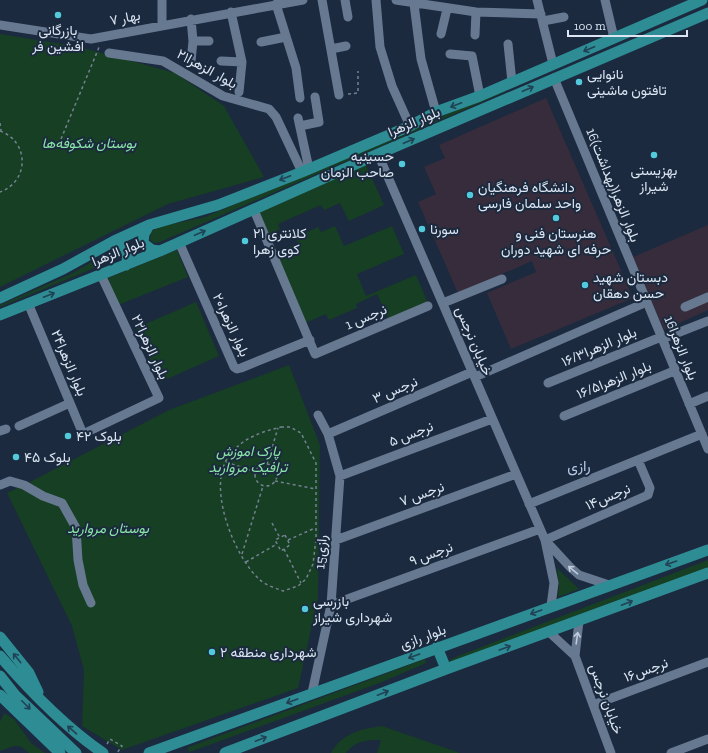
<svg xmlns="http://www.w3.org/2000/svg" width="708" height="753" viewBox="0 0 708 753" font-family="'Zilla Slab',Vazirmatn,serif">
  <rect width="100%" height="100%" fill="#1b2a3e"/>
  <!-- education -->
  <path fill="#372c3b" d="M546,98l87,200 -122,51 -24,-56 49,-21 -4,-11 -74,32 -40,-91 18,-8 -12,-27 21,-9 -6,-13z
    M708,225v85l-44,20 -31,-73z"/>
  <!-- green -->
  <path fill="#163f24" d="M0,34l80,13 95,26 49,33 40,71 -96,27 -168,83z
    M505,90v2l-345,150 -6,1 -4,-3 1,-8 7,-5 47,-10z
    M365,163l19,42 -35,16 -9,-18 -16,7 -3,-5 -43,19 2,5 -12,6 -10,-23z
    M335,226l9,20 48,-20 12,28 -47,20 9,22 50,-21 12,28 -39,17 -12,-26 -21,10 1,4 -28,12 -3,-6 -21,9 -30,-70 23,-10 -2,-6 22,-10 3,5z
    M113,250h6l3,3 -1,4 -121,50v-2l71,-31z
    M177,250l11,27 -70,28 -10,-27z
    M196,302l23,54 -59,26 -24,-54z
    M289,365l31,80 -2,153 -20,90 -176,62 -40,-24 2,-56 -12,-44 -65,-133 17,-8 145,-75z
    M708,560v9l-258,95v-4l8,-4z
    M557,568l22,21 -21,8 1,-12z
    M425,659l1,4 -44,19 -192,70 -3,-3 2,-2z
    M4,713l10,6 17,24 14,10h-16l-9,-7h-6l-14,5v-29z
    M382,726l78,27h-83l4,-13c-15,0 -26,1 -35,13h-15c11,-20 30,-24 51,-27z"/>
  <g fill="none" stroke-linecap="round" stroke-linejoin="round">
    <!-- path -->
    <path stroke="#748192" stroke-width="1.5" stroke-dasharray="3 3" stroke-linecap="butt" d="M348,94l10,-1v-22
      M0,123l1,8
      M0,131c29,10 30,50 0,61
      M61,139l39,-94
      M281,427h9l11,6 15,30v76l-3,25 -7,15 -8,7 -15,5c-8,-3 -18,-6 -24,-12 -25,-23 -53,-93 -30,-123 13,-18 32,-24 52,-29z
      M226,462l30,10
      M267,464l11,-36
      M255 475a11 11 0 1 1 22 0a11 11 0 1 1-22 0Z
      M275,481l41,8
      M272,523l8,15
      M285,535l5,10 -9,6 -6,-11z
      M288,540l27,-12
      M284,549l17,34
      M242,554l21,-68
      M246,562l31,-18
      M107,744l3,-5 12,7 -5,7"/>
    <!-- minor -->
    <path stroke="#677991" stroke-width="9" d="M162,0v25
      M322,0l17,95
      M345,0l3,17
      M376,0l4,47 12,39 18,40
      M396,0l80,12 65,2
      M537,0l16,64
      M605,0l9,38
      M276,4l20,64 4,30
      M414,4l7,55 15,53
      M231,12l11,50 -3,30
      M191,19l2,22 -2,20
      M543,21l21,-4
      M0,25l91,14 212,-39
      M441,34l6,-25
      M475,35l1,-23
      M193,41h16
      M261,42l25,-5
      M508,44l4,38
      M331,49l15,-3
      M109,53l54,8 60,35 46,13 7,8 26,55
      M450,54l22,2 8,40
      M221,61l21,1
      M554,78l154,371
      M298,118l11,51
      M300,126l19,-4 -4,-25
      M378,154l167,386 9,43 -3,23
      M254,210l61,144 113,-48
      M179,242l55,125 3,2 4,-1 69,-28
      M28,303l55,131 76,-36 -58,-123
      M443,303l59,-24
      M685,307l23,-10
      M662,339l46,-18
      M475,377l172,-75
      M548,383l113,-46
      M689,404l19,-8
      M564,416l110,-45
      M19,426l51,-23
      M0,431l6,-2
      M328,434l144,-62
      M340,476l152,-57
      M0,485l10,-4 14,4 19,11 19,7 14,25 2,32 5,25 8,18
      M529,504l173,-70
      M336,540l180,-66
      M545,540l103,-45 2,-7 -12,-28
      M546,541l24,26 9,8 30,10
      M331,605l209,-76
      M549,632l26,24 36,97
      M575,656l4,-35
      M312,693l19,-88 9,-129 -12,-42 -10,-19
      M593,705l115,-43
      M671,753l37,-14"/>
    <!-- major -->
    <path stroke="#2d8c94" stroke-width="11" d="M149,225l-5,9 -1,9 9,7 8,1
      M114,241c12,4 16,12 12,24
      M0,298l63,-29 51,-28 35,-16 69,-20 84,-33 108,-46 26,-14 44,-16 222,-96
      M0,315l160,-64 218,-97 330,-141
      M0,637l29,36 9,19
      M437,647l9,22
      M0,656c31,36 64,70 103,97
      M0,676l15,19 61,58
      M0,695l60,58
      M149,753l559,-203
      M225,753l221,-84 262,-96"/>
  </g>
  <!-- one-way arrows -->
  <defs><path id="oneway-shaft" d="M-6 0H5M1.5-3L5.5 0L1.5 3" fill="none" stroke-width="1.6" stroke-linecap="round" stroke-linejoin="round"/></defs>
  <g stroke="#204254">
    <use href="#oneway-shaft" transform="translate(589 49) rotate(157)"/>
    <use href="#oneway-shaft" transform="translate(528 89) rotate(-23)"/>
    <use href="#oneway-shaft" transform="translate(456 105) rotate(159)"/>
    <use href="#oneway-shaft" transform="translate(409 141) rotate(-23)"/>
    <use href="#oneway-shaft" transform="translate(285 178) rotate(159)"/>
    <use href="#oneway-shaft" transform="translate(200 233) rotate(-23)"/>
    <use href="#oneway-shaft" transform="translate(49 295) rotate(-21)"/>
    <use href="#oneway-shaft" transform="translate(671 563) rotate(161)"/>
    <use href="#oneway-shaft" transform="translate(627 603) rotate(-21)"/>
    <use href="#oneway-shaft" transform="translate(536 612) rotate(160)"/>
    <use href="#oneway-shaft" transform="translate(505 648) rotate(-20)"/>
    <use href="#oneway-shaft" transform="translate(414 656) rotate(160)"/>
    <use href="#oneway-shaft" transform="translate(17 658) rotate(-129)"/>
    <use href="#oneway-shaft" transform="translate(383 693) rotate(-21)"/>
    <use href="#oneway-shaft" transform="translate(292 701) rotate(160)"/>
    <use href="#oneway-shaft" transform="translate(26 705) rotate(45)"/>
    <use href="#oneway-shaft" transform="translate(72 730) rotate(-139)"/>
    <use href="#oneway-shaft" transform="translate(261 739) rotate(-21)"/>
  </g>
  <g stroke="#becada">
    <use href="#oneway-shaft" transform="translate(573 570) rotate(-140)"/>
    <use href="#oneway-shaft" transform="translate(577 638) rotate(-82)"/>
  </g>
  <!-- markers -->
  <g fill="#53cadc" stroke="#1b2a3e" stroke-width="1.5">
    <circle cx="58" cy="15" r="4"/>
    <circle cx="579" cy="82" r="4"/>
    <circle cx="654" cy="155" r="4"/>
    <circle cx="402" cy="164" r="4"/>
    <circle cx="470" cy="195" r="4"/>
    <circle cx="556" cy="218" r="4"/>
    <circle cx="422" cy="229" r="4"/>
    <circle cx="245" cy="241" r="4"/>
    <circle cx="585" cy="285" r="4"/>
    <circle cx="68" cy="436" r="4"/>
    <circle cx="16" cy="457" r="4"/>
    <circle cx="305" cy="609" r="4"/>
    <circle cx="212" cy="652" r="4"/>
  </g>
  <g text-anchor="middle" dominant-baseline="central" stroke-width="4" stroke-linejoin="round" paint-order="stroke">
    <!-- street labels -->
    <g font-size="14" fill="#dbe5f3" stroke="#1b2a3e">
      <text transform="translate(125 18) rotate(-11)">بهار ۷</text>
      <text transform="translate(207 69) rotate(29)">بلوار الزهرا۲۱</text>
      <text transform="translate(414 122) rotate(-23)">بلوار الزهرا</text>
      <text transform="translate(613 185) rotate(68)">16بلوار الزهرا(بهداشت)</text>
      <text transform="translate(118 252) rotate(-22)">بلوار الزهرا</text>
      <text transform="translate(366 317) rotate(-23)">1 نرجس</text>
      <text transform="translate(231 325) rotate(65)">بلوار الزهرا۲۰</text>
      <text transform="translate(474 341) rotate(67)">خیابان نرجس</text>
      <text transform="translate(150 347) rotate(65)">بلوار الزهرا۲۲</text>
      <text transform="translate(599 347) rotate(-23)">بلوار الزهرا۱۶/۳</text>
      <text transform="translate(681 348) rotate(68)">16بلوار الزهرا</text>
      <text transform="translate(69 363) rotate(67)">بلوار الزهرا۲۴</text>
      <text transform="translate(614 380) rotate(-22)">بلوار الزهرا۱۶/۵</text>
      <text transform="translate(395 390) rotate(-23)">نرجس ۳</text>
      <text transform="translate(411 434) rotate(-21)">نرجس ۵</text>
      <text transform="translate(422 494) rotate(-20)">نرجس ۷</text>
      <text transform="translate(608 497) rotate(-23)">نرجس۱۴</text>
      <text transform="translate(321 552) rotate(-86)">15رازی</text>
      <text transform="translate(431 554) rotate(-20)">نرجس ۹</text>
      <text transform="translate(423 637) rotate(-20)">بلوار رازی</text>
      <text transform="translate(646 670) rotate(-20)">نرجس۱۶</text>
      <text transform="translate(606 699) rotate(70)">خیابان نرجس</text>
    </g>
    <!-- poi labels -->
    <g font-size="14" fill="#dbe5f3" stroke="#1b2a3e" text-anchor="start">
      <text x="58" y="30" text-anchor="middle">بازرگانی<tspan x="58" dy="16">افشین فر</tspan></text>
      <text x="587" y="74">نانوایی<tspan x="587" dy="16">تافتون ماشینی</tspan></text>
      <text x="394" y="156" text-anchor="end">حسینیه<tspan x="394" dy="16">صاحب الزمان</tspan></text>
      <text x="654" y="170" text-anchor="middle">بهزیستی<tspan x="654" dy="16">شیراز</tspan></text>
      <text x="478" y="187">دانشگاه فرهنگیان<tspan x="478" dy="16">واحد سلمان فارسی</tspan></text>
      <text x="430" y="229">سورنا</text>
      <text x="253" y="233">کلانتری ۲۱<tspan x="253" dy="16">کوی زهرا</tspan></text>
      <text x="556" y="233" text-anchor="middle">هنرستان فنی و<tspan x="556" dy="16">حرفه ای شهید دوران</tspan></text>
      <text x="593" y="277">دبستان شهید<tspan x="593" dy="16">حسن دهقان</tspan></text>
      <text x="76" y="436">بلوک ۴۲</text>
      <text x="24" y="457">بلوک ۴۵</text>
      <text x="313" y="601">بازرسی<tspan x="313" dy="16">شهرداری شیراز</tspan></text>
      <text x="220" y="652">شهرداری منطقه ۲</text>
    </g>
    <!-- park labels -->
    <g font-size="14" font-style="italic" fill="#8ae6a6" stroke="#1b2a3e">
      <text x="89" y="143">بوستان شکوفه‌ها</text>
      <text x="248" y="451">پارک اموزش<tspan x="248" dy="16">ترافیک مروارید</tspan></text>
      <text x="108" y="528">بوستان مروارید</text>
    </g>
    <!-- neighbourhood labels -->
    <g font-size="15" fill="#b7cae5" stroke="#1b2a3e">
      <text x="579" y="466">رازی</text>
    </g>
  </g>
  <!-- scale -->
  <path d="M568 30v6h119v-6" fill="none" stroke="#dbe5f3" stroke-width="2"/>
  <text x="574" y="30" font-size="12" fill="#dbe5f3" stroke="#1b2a3e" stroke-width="3" paint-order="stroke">100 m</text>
</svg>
